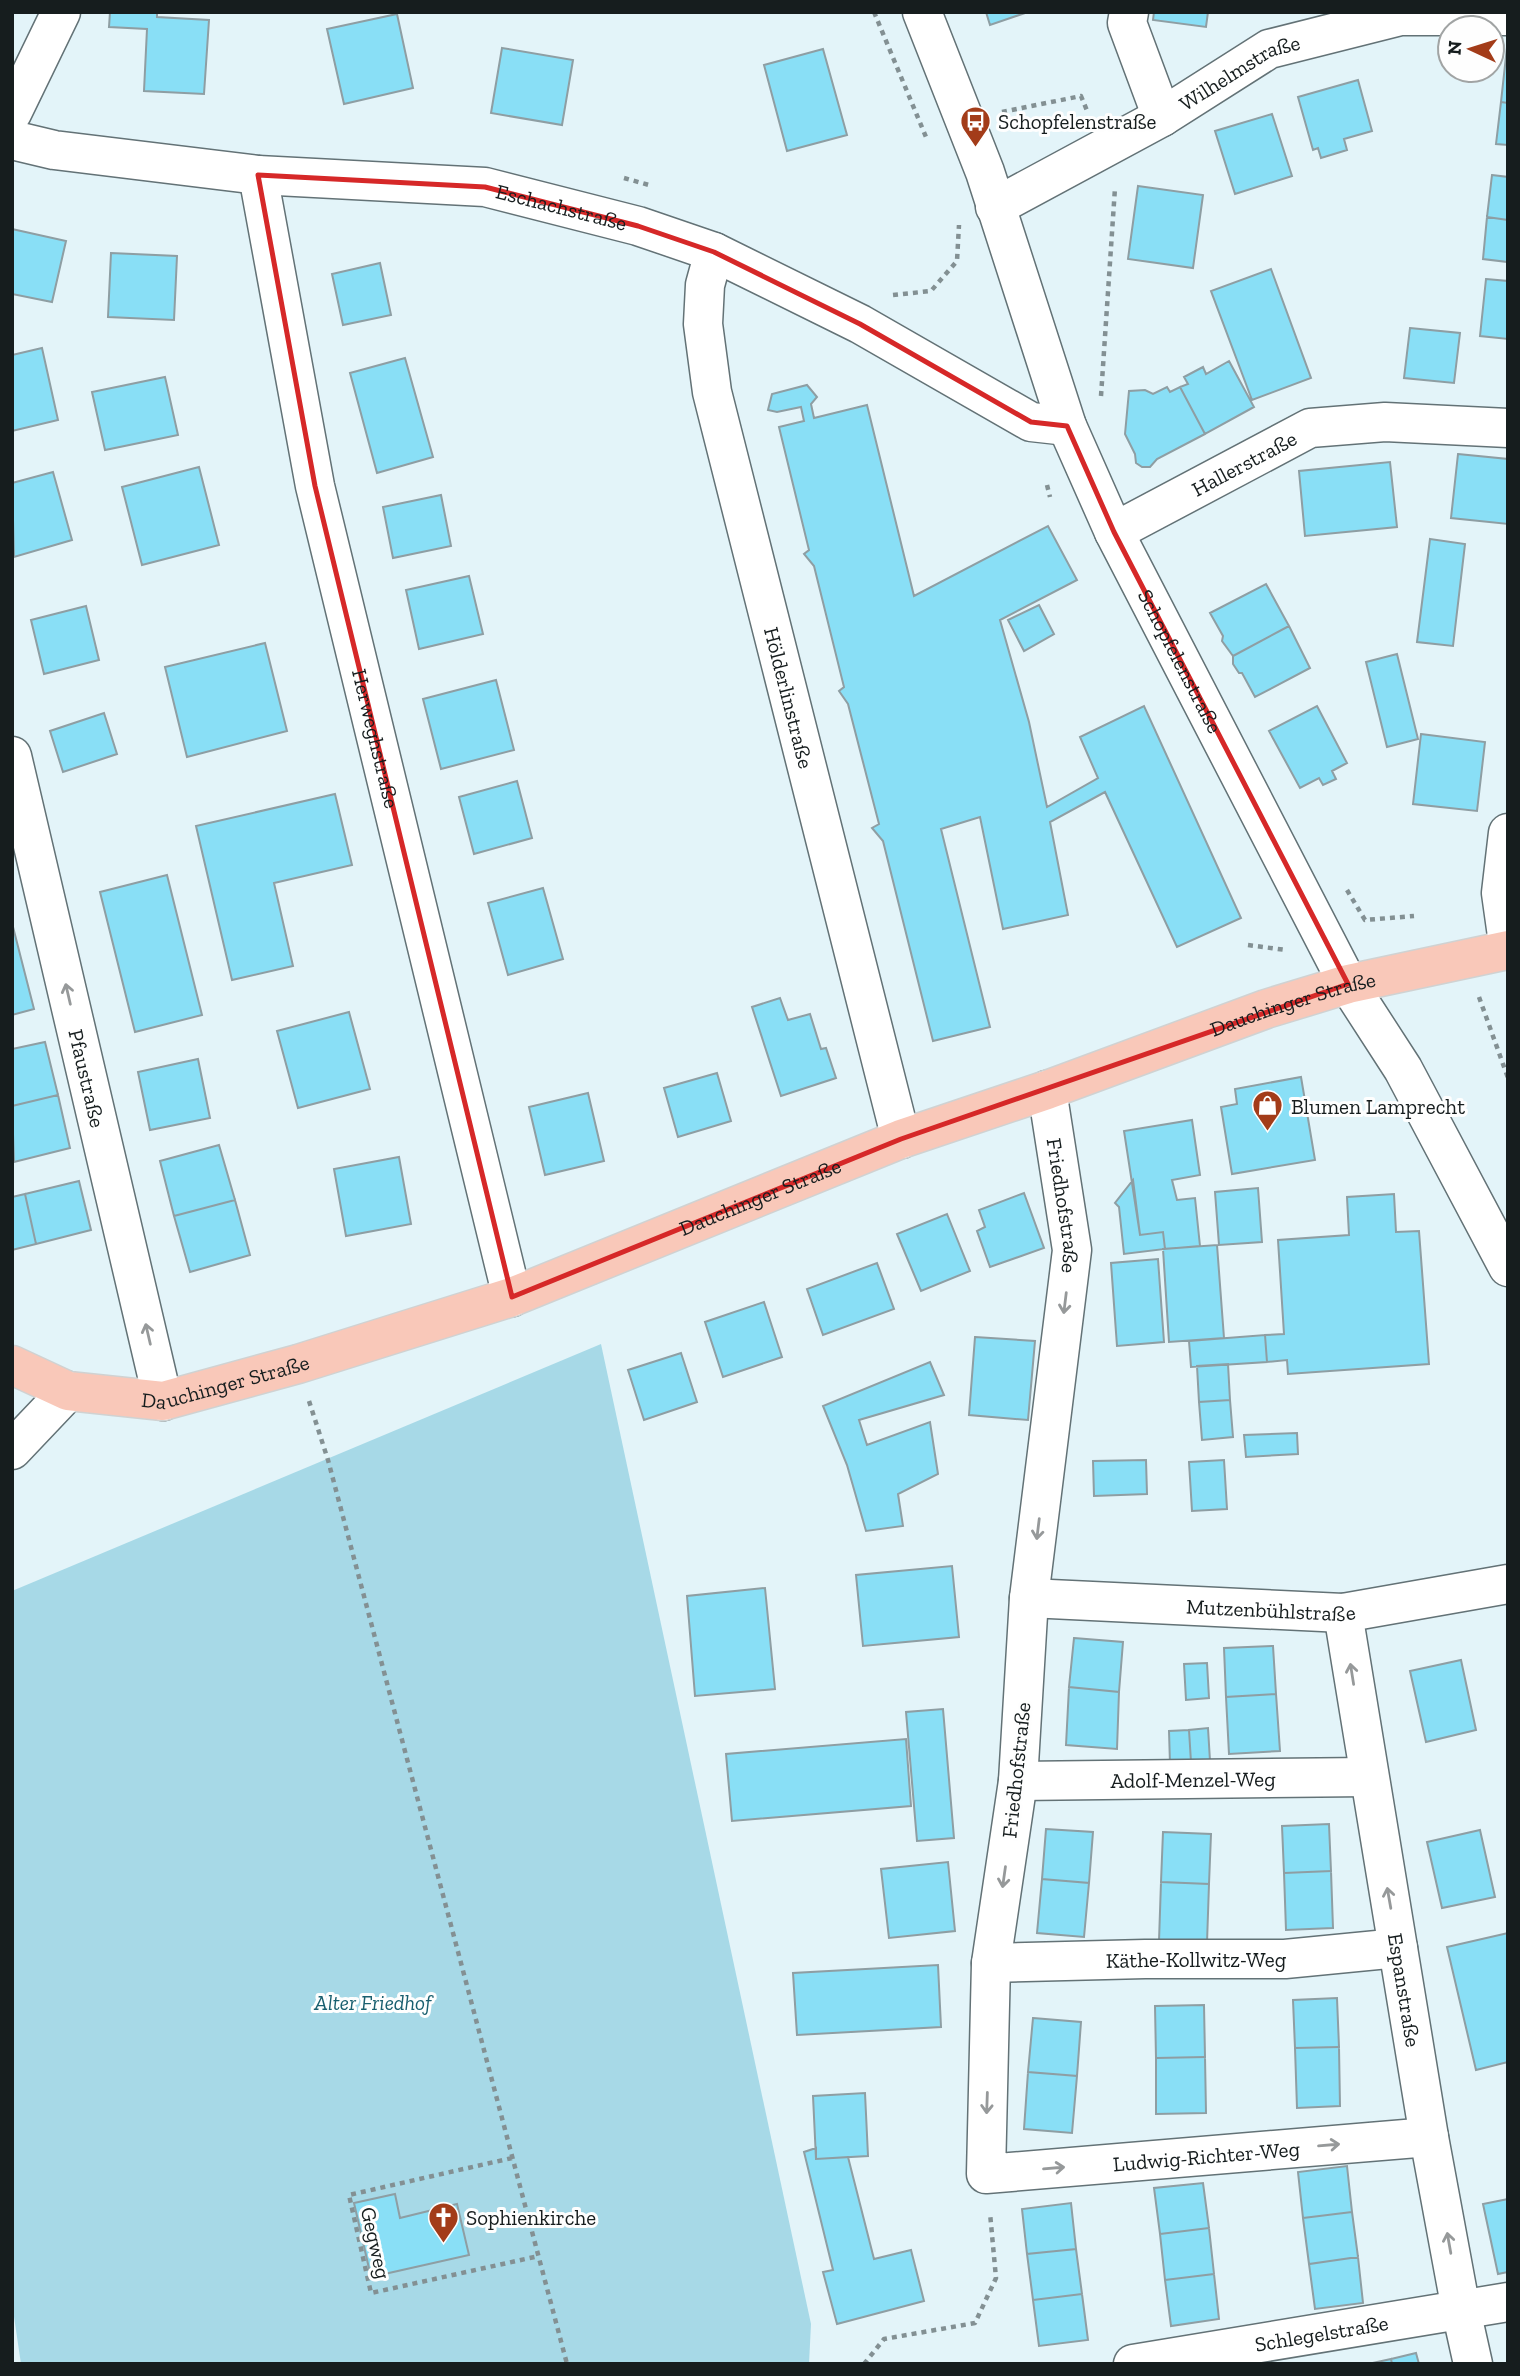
<svg xmlns="http://www.w3.org/2000/svg" width="1520" height="2376" viewBox="0 0 1520 2376" font-family="'Zilla Slab',serif">
  <rect width="100%" height="100%" fill="#e3f4f9"/>
  <!-- green -->
  <path fill="#a7d9e7" d="M601,1344l210,980 -2,40h-788l-9,-61v-712z"/>
  <!-- building -->
  <path fill="#89dff6" stroke="#8e9ea3" stroke-width="2" d="M110,12h47v5l52,3 -5,74 -60,-3 3,-62 -38,-2z
    M986,12h42l-38,13z
    M1154,12h54l-2,15 -53,-7z
    M397,14l16,74 -69,16 -17,-75z
    M1507,47h1v56l-7,-1z
    M502,48l71,12 -11,65 -71,-12z
    M823,49l24,86 -60,16 -23,-86z
    M1358,80l14,51 -28,8 3,11 -26,8 -3,-10 -5,2 -15,-53z
    M1501,102l7,1v42l-12,-1z
    M1272,114l20,62 -57,18 -20,-63z
    M1492,175l16,2v43l-21,-3z
    M1138,186l65,9 -10,73 -65,-9z
    M1487,217l21,3v42l-25,-3z
    M12,229l54,12 -14,61 -40,-8z
    M111,253l66,3 -3,64 -66,-3z
    M380,263l11,52 -48,10 -11,-51z
    M1271,269l40,109 -59,22 -41,-109z
    M1486,279l22,2v58l-28,-3z
    M1410,328l50,5 -6,50 -50,-5z
    M42,348l16,72 -46,11v-76z
    M405,358l28,99 -56,16 -27,-100z
    M1229,361l25,46 -49,27 -25,-47 8,-3 -4,-7 19,-10 3,7z
    M165,377l13,58 -73,15 -13,-58z
    M807,385l10,12 -6,7 3,14 53,-13 47,191 134,-70 29,54 -77,40 29,102 18,85 51,-29 -18,-41 64,-31 97,212 -64,29 -72,-155 -55,30 18,93 -65,14 -23,-112 -39,12 49,198 -57,14 -50,-200 -11,-13 7,-4 -31,-120 -9,-13 5,-4 -30,-121 -10,-12 5,-4 -30,-123 25,-6 -3,-14 -24,5 -9,-2 4,-16z
    M1167,387l3,5 10,-5 25,47 -48,25 -7,8h-8l-6,-4 -1,-9 -10,-20 4,-43 16,-1 8,4z
    M1458,454l50,5v65l-57,-6z
    M1390,462l7,65 -92,9 -6,-65z
    M199,467l20,78 -77,20 -20,-78z
    M53,472l19,68 -58,17 -2,-74z
    M441,495l10,51 -58,12 -10,-51z
    M1430,539l35,5 -12,102 -36,-4z
    M469,576l14,58 -64,15 -13,-59z
    M1266,584l23,42 -56,30 -11,-15 1,-5 -13,-23z
    M1039,605l15,29 -30,17 -16,-31z
    M86,606l13,54 -55,14 -13,-54z
    M1289,626l21,42 -55,29 -13,-24h-3l-6,-9v-8z
    M265,643l22,88 -100,26 -22,-90z
    M1397,654l21,85 -31,8 -21,-85z
    M496,680l18,70 -73,19 -18,-70z
    M1317,706l30,57 -15,8 4,8 -13,6 -4,-7 -19,10 -31,-57z
    M104,713l13,41 -54,18 -13,-41z
    M1421,734l64,8 -8,69 -64,-7z
    M517,781l15,57 -58,16 -15,-57z
    M335,794l17,71 -78,18 19,83 -61,14 -36,-154z
    M167,875l35,140 -67,17 -35,-140z
    M543,888l20,71 -55,16 -20,-72z
    M12,923l22,86 -22,6z
    M780,998l8,22 22,-6 11,35 5,-1 10,30 -55,18 -29,-89z
    M349,1012l21,77 -72,19 -21,-77z
    M45,1042l13,53 -46,11v-57z
    M198,1059l12,59 -60,12 -12,-58z
    M717,1073l14,48 -53,16 -14,-49z
    M1301,1077l14,83 -83,14 -11,-67 16,-3 -2,-15z
    M588,1093l16,68 -59,14 -16,-68z
    M58,1095l12,53 -56,14 -2,-56z
    M1192,1120l8,55 -28,5 5,20 18,-2 5,48 -35,3 -2,-17 -23,3 -16,-104z
    M219,1145l16,55 -61,16 -14,-55z
    M399,1157l12,67 -65,12 -12,-67z
    M1133,1180l7,55 23,-3 2,17 -41,5 -5,-47 -4,-4z
    M79,1181l12,49 -55,14 -11,-50z
    M1258,1188l4,54 -43,3 -4,-53z
    M1024,1193l20,55 -54,19 -13,-36 8,-4 -6,-17z
    M25,1194l11,50 -24,6v-53z
    M1394,1194l2,38 23,-1 10,133 -141,10 -1,-14 -20,2 -2,-27 19,-1 -6,-94 71,-5 -2,-38z
    M235,1200l15,55 -60,17 -16,-56z
    M947,1214l23,57 -49,20 -24,-57z
    M1217,1245l7,93 -55,4 -6,-93z
    M1158,1259l6,83 -47,4 -6,-83z
    M877,1263l17,46 -71,26 -16,-46z
    M764,1302l18,55 -59,20 -18,-55z
    M1265,1335l2,27 -76,5 -2,-26z
    M975,1337l60,4 -7,79 -59,-5z
    M681,1353l16,49 -53,18 -16,-50z
    M930,1362l14,33 -85,25 8,25 63,-23 8,52 -40,20 5,32 -37,5 -19,-66 -24,-59z
    M1228,1364l2,36 -31,2 -2,-36z
    M1230,1400l3,37 -31,3 -3,-38z
    M1297,1433l1,21 -52,3 -2,-22z
    M1146,1460l1,34 -53,2 -1,-35z
    M1224,1460l3,49 -35,2 -3,-49z
    M952,1566l7,71 -96,9 -7,-71z
    M765,1588l10,101 -80,7 -8,-100z
    M1074,1638l49,4 -4,50 -50,-5z
    M1273,1646l3,48 -50,3 -2,-49z
    M1461,1660l15,70 -50,12 -16,-71z
    M1207,1663l2,35 -23,2 -2,-36z
    M1069,1687l50,5 -2,57 -51,-4z
    M1276,1694l4,57 -51,3 -3,-57z
    M943,1709l11,129 -37,3 -11,-129z
    M1208,1728l2,33 -19,1 -2,-32z
    M1189,1730l2,32 -21,2 -1,-33z
    M906,1739l5,67 -179,15 -6,-67z
    M1329,1824l2,47 -47,2 -2,-47z
    M1046,1829l47,3 -4,51 -47,-4z
    M1480,1830l15,67 -53,11 -15,-66z
    M1163,1832l48,2 -2,50 -48,-2z
    M948,1862l7,69 -66,7 -8,-69z
    M1331,1871l2,57 -47,2 -2,-57z
    M1042,1879l47,4 -5,54 -47,-4z
    M1161,1882l48,2 -2,59 -48,-2z
    M1508,1933v129l-32,8 -29,-123z
    M938,1965l3,62 -144,8 -4,-62z
    M1337,1998l2,49 -44,1 -2,-48z
    M1204,2005l1,52 -49,1 -1,-52z
    M1033,2018l48,4 -4,54 -49,-4z
    M1339,2047l1,59 -43,2 -2,-60z
    M1205,2057l1,56 -50,1v-56z
    M1028,2072l49,4 -5,57 -48,-4z
    M865,2093l3,63 -52,3 -3,-63z
    M816,2148v11l32,-2 26,102 37,-9 13,51 -87,23 -14,-52 10,-2 -29,-118z
    M1347,2166l5,46 -49,6 -5,-46z
    M1203,2183l6,45 -49,6 -6,-46z
    M395,2194l5,24 57,-14 12,51 -98,22 -17,-74z
    M1508,2199v73l-10,2 -15,-70z
    M1071,2203l5,46 -49,5 -5,-45z
    M1352,2212l6,45 -49,7 -6,-46z
    M1209,2228l5,46 -49,6 -5,-46z
    M1076,2249l6,45 -49,6 -6,-46z
    M1358,2257l5,46 -48,6 -6,-45z
    M1214,2274l5,45 -48,7 -6,-46z
    M1082,2294l6,46 -49,6 -6,-46z
    M1416,2353l3,11h-27l-1,-5z
    M1391,2359l1,5h-24z"/>
  <g fill="none" stroke-linecap="round" stroke-linejoin="round">
    <defs>
      <g id="minor">
        <path id="s1" d="M922,12l63,160 82,254 47,106 234,452 55,85 105,198"/>
        <path d="M1129,12l-2,11 35,94"/>
        <path d="M12,113l49,-101"/>
        <path id="s2" d="M12,140l42,10 204,25 227,12 153,39 76,26 146,72 171,98 36,4"/>
        <path id="s3" d="M258,175l57,311 197,811"/>
        <path id="s4" d="M995,207l167,-90 107,-68 131,-33h108"/>
        <path id="s5" d="M714,252l-9,33 -2,39 9,68 189,747"/>
        <path id="s6" d="M1114,532l196,-104 75,-6 123,6"/>
        <path id="s7" d="M12,756l151,645"/>
        <path d="M1508,833l-7,60 7,50"/>
        <path id="s8" d="M1047,1090l25,160 -43,348 -11,183 -27,182 -5,211 443,-37"/>
        <path d="M12,1450l56,-59"/>
        <path id="s9" d="M1029,1598l314,15 165,-29"/>
        <path id="s10" d="M1343,1613l86,524 32,173 12,54"/>
        <path id="s11" d="M1018,1781l350,-4"/>
        <path id="s12" d="M991,1963l154,-4h140l113,-11"/>
        <path id="s13" d="M1133,2364l375,-62"/>
      </g>
      <g id="major">
        <path id="s14" d="M12,1365l56,26 95,10 135,-37 214,-67 389,-158 146,-49 219,-81 82,-25 160,-34"/>
      </g>
    </defs>
    <!-- minor casing -->
    <use href="#minor" stroke="#637276" stroke-width="41"/>
    <!-- major casing -->
    <use href="#major" stroke="#d0d2d2" stroke-width="41"/>
    <!-- path -->
    <path stroke="#839093" stroke-width="4.5" stroke-dasharray="5 5" stroke-linecap="butt" d="M874,12l52,125
      M1002,112l79,-16 7,17
      M624,178l25,7
      M893,295l38,-4 26,-30 2,-36
      M1101,396l14,-208
      M1047,485l3,12
      M1347,890l18,30 49,-4
      M1248,945l38,5
      M1479,997l29,81
      M309,1401l19,59 239,904
      M512,2158l-163,37 22,98 168,-37
      M864,2364l20,-25 91,-16 21,-45 -6,-65"/>
    <!-- minor -->
    <use href="#minor" stroke="#fff" stroke-width="38"/>
    <!-- major -->
    <use href="#major" stroke="#f9c8b9" stroke-width="38"/>
  </g>
  <!-- one-way arrows -->
  <defs><path id="oneway-shaft" d="M-6 0H5M1.5-3L5.5 0L1.5 3" fill="none" stroke-width="1.6" stroke-linecap="round" stroke-linejoin="round" transform="scale(1.75)"/></defs>
  <g stroke="#96999a">
    <use href="#oneway-shaft" transform="translate(68 994) rotate(-103)"/>
    <use href="#oneway-shaft" transform="translate(1065 1303) rotate(97)"/>
    <use href="#oneway-shaft" transform="translate(148 1334) rotate(-103)"/>
    <use href="#oneway-shaft" transform="translate(1038 1529) rotate(97)"/>
    <use href="#oneway-shaft" transform="translate(1352 1674) rotate(-99)"/>
    <use href="#oneway-shaft" transform="translate(1004 1877) rotate(98)"/>
    <use href="#oneway-shaft" transform="translate(1389 1898) rotate(-100)"/>
    <use href="#oneway-shaft" transform="translate(987 2103) rotate(92)"/>
    <use href="#oneway-shaft" transform="translate(1329 2145) rotate(-5)"/>
    <use href="#oneway-shaft" transform="translate(1054 2168) rotate(-5)"/>
    <use href="#oneway-shaft" transform="translate(1449 2243) rotate(-100)"/>
  </g>
  <!-- marked area -->
  <path fill="none" stroke="#d62828" stroke-width="5" stroke-linejoin="round" d="M258,175l227,12 153,39 76,26 146,72 171,98 36,4 47,106 234,452 -447,155 -389,158 -197,-811z"/>
  <!-- icons -->
  <defs>
    <symbol id="bus-pin" viewBox="-11 -11 22 30"><path d="M0 17L-7.5 6A9.5 9.5 0 1 1 7.5 6Z" fill="#a33c19" stroke="#fefefe"/><path d="M-5-6H5V4H4V6H2V4H-2V6H-4V4H-5ZM-3.5-4V0h7V-4ZM-3.5 1.2v1.5H-2V1.2ZM2 1.2v1.5H3.5V1.2Z" fill="#fff"/></symbol>
    <symbol id="shop-pin" viewBox="-11 -11 22 30"><path d="M0 17L-7.5 6A9.5 9.5 0 1 1 7.5 6Z" fill="#a33c19" stroke="#fefefe"/><path d="M-5-2.5h2.3a2.7 3.5 0 0 1 5.4 0H5L5.5 6h-11ZM-1.5-2.5h3a1.5 2.3 0 0 0-3 0Z" fill="#fff"/></symbol>
    <symbol id="church-pin" viewBox="-11 -11 22 30"><path d="M0 17L-7.5 6A9.5 9.5 0 1 1 7.5 6Z" fill="#a33c19" stroke="#fefefe"/><path d="M-1.2-6h2.4v3.5h3.3v2.4h-3.3V6h-2.4V-.1h-3.3v-2.4h3.3Z" fill="#fff"/></symbol>
  </defs>
  <g fill-rule="evenodd">
    <use href="#bus-pin" x="958" y="104" width="35" height="47"/>
    <use href="#shop-pin" x="1250" y="1088" width="35" height="47"/>
    <use href="#church-pin" x="426" y="2200" width="35" height="47"/>
  </g>
  <g text-anchor="middle" dominant-baseline="central" stroke-width="6" stroke-linejoin="round" paint-order="stroke">
    <!-- street labels -->
    <g font-size="21" fill="#161d1e" stroke="#fefefe">
      <text stroke="none"><textPath href="#s4" startOffset="280">Wilhelmstraße</textPath></text>
      <text stroke="none"><textPath href="#s2" startOffset="555">Eschachstraße</textPath></text>
      <text stroke="none"><textPath href="#s6" startOffset="147">Hallerstraße</textPath></text>
      <text stroke="none"><textPath href="#s1" startOffset="700">Schopfelenstraße</textPath></text>
      <text stroke="none"><textPath href="#s5" startOffset="457">Hölderlinstraße</textPath></text>
      <text stroke="none"><textPath href="#s3" startOffset="576">Herweghstraße</textPath></text>
      <text stroke="none"><textPath href="#s14" startOffset="1356">Dauchinger Straße</textPath></text>
      <text stroke="none"><textPath href="#s7" startOffset="331">Pfaustraße</textPath></text>
      <text stroke="none"><textPath href="#s14" startOffset="789">Dauchinger Straße</textPath></text>
      <text stroke="none"><textPath href="#s8" startOffset="117">Friedhofstraße</textPath></text>
      <text stroke="none"><textPath href="#s14" startOffset="222">Dauchinger Straße</textPath></text>
      <text stroke="none"><textPath href="#s9" startOffset="242">Mutzenbühlstraße</textPath></text>
      <text transform="translate(1016 1770) rotate(-84)">Friedhofstraße</text>
      <text stroke="none"><textPath href="#s11" startOffset="175">Adolf-Menzel-Weg</textPath></text>
      <text stroke="none"><textPath href="#s12" startOffset="205">Käthe-Kollwitz-Weg</textPath></text>
      <text stroke="none"><textPath href="#s10" startOffset="382">Espanstraße</textPath></text>
      <text stroke="none"><textPath href="#s8" startOffset="1312">Ludwig-Richter-Weg</textPath></text>
      <text transform="translate(376 2243) rotate(77)">Gegweg</text>
      <text stroke="none"><textPath href="#s13" startOffset="191">Schlegelstraße</textPath></text>
    </g>
    <!-- poi labels -->
    <g font-size="21" fill="#161d1e" stroke="#fefefe" text-anchor="start">
      <text x="998" y="121">Schopfelenstraße</text>
      <text x="1291" y="1106">Blumen Lamprecht</text>
      <text x="466" y="2217">Sophienkirche</text>
    </g>
    <!-- park labels -->
    <g font-size="21" font-style="italic" fill="#195f6f" stroke="#fefefe">
      <text x="373" y="2002">Alter Friedhof</text>
    </g>
  </g>
  <!-- border -->
  <rect width="1520" height="2376" fill="none" stroke="#161d1e" stroke-width="28"/>
  <!-- north arrow -->
  <g transform="translate(1471 49) rotate(274)"><circle r="33" fill="#fefefe" stroke="#a1a4a4" stroke-width="2"/>
  <path d="M0-5L12 26L0 18L-12 26Z" fill="#a33c19"/>
  <text y="-10" font-size="19" font-weight="bold" text-anchor="middle" fill="#161d1e">N</text>
  </g>
</svg>
